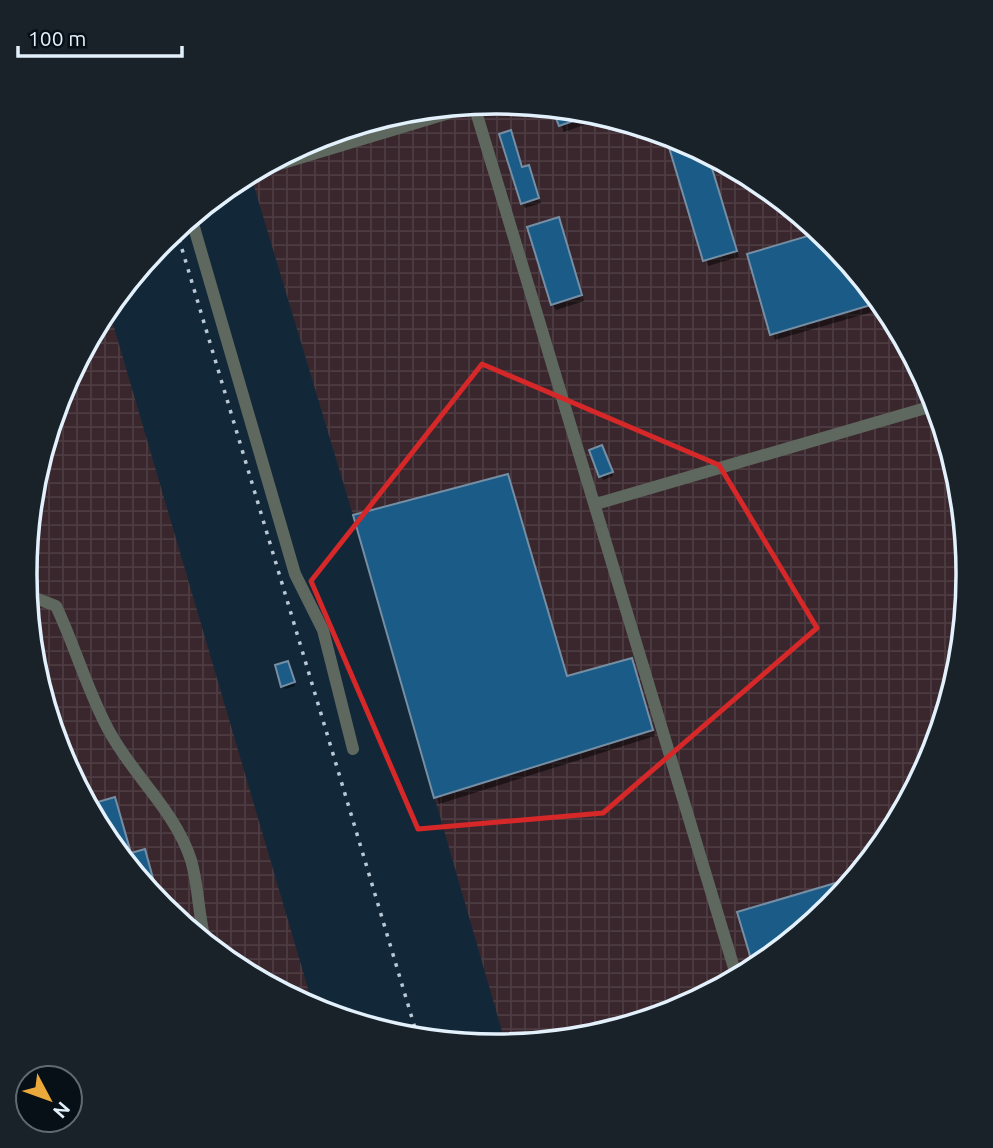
<svg xmlns="http://www.w3.org/2000/svg" width="993" height="1148" viewBox="0 0 993 1148" font-family="Ubuntu,sans-serif">
  <defs>
    <pattern id="industrial-grid" width="8" height="8" patternUnits="userSpaceOnUse" patternTransform="scale(1.75)"><rect width="8" height="8" fill="#39272d"/><path d="M0 4h8M4 0v8" fill="none" stroke="#4c3c42"/></pattern>
  </defs>
  <rect width="100%" height="100%" fill="#122838"/>
  <!-- industrial -->
  <path fill="url(#industrial-grid)" d="M497,102l92,9 88,27 82,44 72,59 58,71 44,82 27,88 8,92 -9,92 -27,89 -43,82 -59,71 -72,59 -81,43 -89,27 -82,8 -153,-530 -103,-342 235,-70z
    M108,307l206,702 -80,-43 -72,-59 -58,-71 -44,-82 -26,-88 -9,-92 9,-92 27,-89z"/>
  <!-- shadow -->
  <path fill="#0007" d="M561,108l28,3 18,6 -43,15 -9,-21z
    M667,135l42,20 30,102 -31,9z
    M513,138l10,31 5,-2 3,5 10,31 -16,5 -3,-5z
    M561,225l23,76 -28,9 -4,-6z
    M822,234l9,7 55,67 -111,32 -26,-84z
    M591,451h13l9,25 -10,4z
    M507,476l60,201 67,-11 21,70 -216,68 -83,-288z
    M33,656l5,8 8,30 -4,1 -9,-29z
    M289,667l6,19 -10,3 -2,-3z
    M115,799l16,56 13,-4 18,56 -58,-71 -16,-30z
    M854,879l-24,29 -74,60 -16,-55z"/>
  <!-- building -->
  <path fill="#1b5b87" stroke="#768ea3" stroke-width="2" d="M552,108l37,3 7,2 -37,13z
    M511,130l11,37 7,-2 10,33 -18,6 -22,-70z
    M665,134l12,4 31,17 29,96 -34,10z
    M559,217l23,78 -31,10 -24,-78z
    M821,232l10,9 50,61 -111,33 -23,-81z
    M602,445l11,27 -14,5 -10,-27z
    M508,474l59,202 65,-18 21,72 -219,68 -81,-283z
    M288,661l7,21 -14,5 -6,-22z
    M115,797l16,56 14,-4 15,55 -56,-68 -17,-31z
    M856,877l-26,31 -76,61 -17,-57z"/>
  <g fill="none" stroke-linecap="round" stroke-linejoin="round">
    <!-- minor -->
    <path stroke="#5e685f" stroke-width="12" d="M474,105l263,873
      M250,173l229,-69
      M191,217l104,357 28,56 30,119
      M596,504l340,-99
      M27,600l11,-1 18,7c19,40 31,84 52,123 24,46 67,81 83,131 8,27 7,56 15,84"/>
    <!-- rail -->
    <path stroke="#bac9d5" stroke-width="3.5" stroke-dasharray="3.5 7" stroke-linecap="butt" d="M176,229l242,809"/>
  </g>
  <!-- marked area -->
  <path fill="none" stroke="#d62828" stroke-width="5" stroke-linejoin="round" d="M482,364l237,101 98,163 -214,185 -185,16 -107,-248z"/>
  <!-- crop -->
  <path d="M0 0H993V1148H0ZM496 114H497A459 459 0 0 1 956 573V575A459 459 0 0 1 497 1034H496A459 459 0 0 1 37 575V573A459 459 0 0 1 496 114Z" fill="#192229" fill-rule="evenodd"/>
  <path fill="none" stroke="#e3f1fc" stroke-width="3.5" d="M496 114H497A459 459 0 0 1 956 573V575A459 459 0 0 1 497 1034H496A459 459 0 0 1 37 575V573A459 459 0 0 1 496 114Z"/>
  <!-- north arrow -->
  <g transform="translate(49 1099) rotate(131)"><circle r="33" fill="#071017" stroke="#5f6a73" stroke-width="2"/>
  <path d="M0-5L12 26L0 18L-12 26Z" fill="#eca93b"/>
  <text y="-10" font-size="19" font-weight="bold" text-anchor="middle" fill="#e3f1fc">N</text>
  </g>
  <!-- scale -->
  <path d="M18 46v10h164v-10" fill="none" stroke="#e3f1fc" stroke-width="3.5"/>
  <text x="28" y="46" font-size="21" fill="#e3f1fc" stroke="#071017" stroke-width="5" paint-order="stroke">100 m</text>
</svg>
